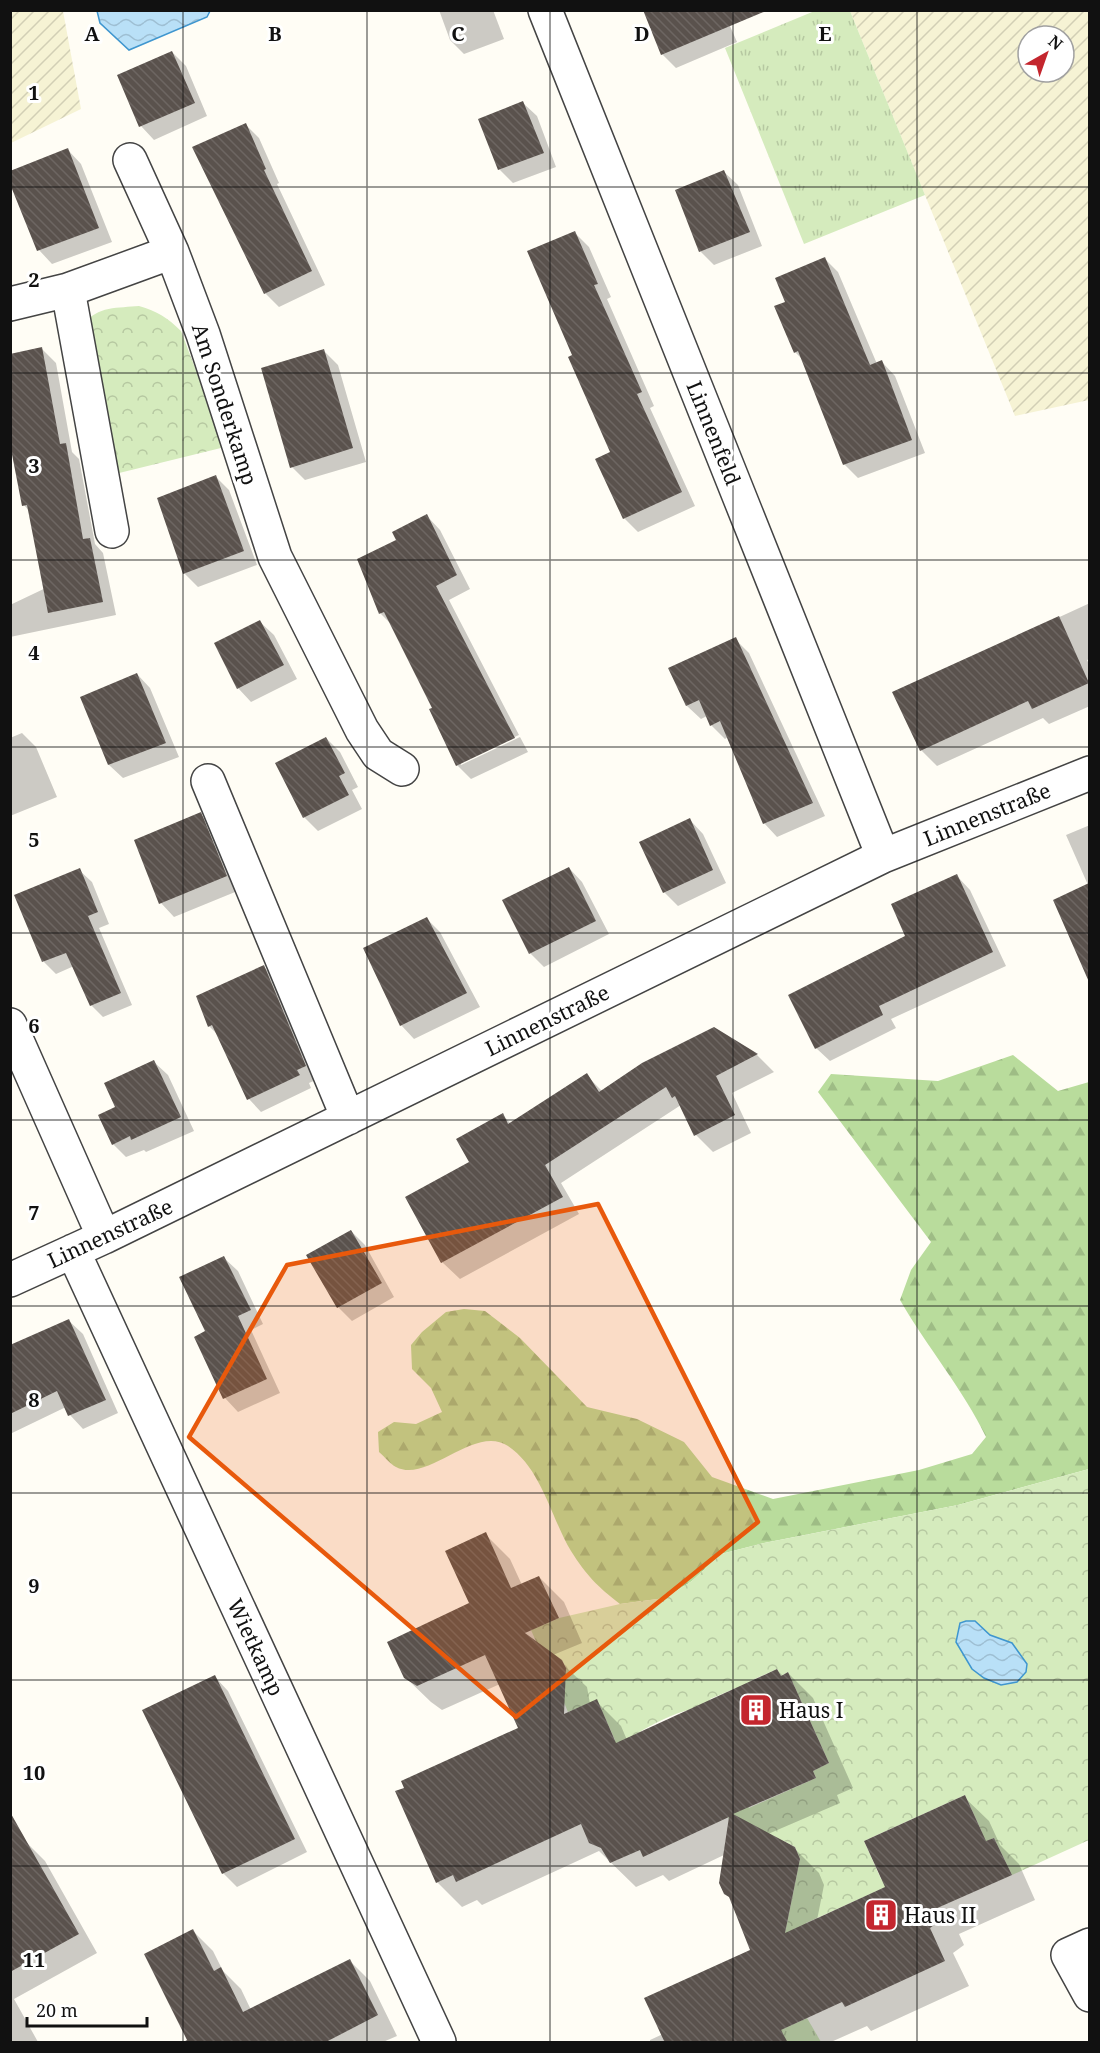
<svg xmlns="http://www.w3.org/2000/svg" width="1100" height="2053" viewBox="0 0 1100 2053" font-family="'Noto Serif',serif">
  <defs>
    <pattern id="farmland-furrows" width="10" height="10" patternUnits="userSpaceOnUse" patternTransform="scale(1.5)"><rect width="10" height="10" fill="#f6f3d4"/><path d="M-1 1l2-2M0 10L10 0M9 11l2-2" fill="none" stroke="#d2cfb5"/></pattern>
    <pattern id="grass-tufts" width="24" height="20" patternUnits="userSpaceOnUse" patternTransform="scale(1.5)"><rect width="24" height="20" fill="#d5ebbd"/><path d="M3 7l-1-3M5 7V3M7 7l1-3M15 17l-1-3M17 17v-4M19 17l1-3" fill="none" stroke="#b6c8a1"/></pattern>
    <pattern id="forest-firs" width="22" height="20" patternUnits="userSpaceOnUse" patternTransform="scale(1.5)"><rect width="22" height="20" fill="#b9dc9c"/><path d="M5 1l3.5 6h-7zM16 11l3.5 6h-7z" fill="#9ebc85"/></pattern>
    <pattern id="park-crowns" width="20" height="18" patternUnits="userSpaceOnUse" patternTransform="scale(1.5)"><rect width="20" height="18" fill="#d5ebbd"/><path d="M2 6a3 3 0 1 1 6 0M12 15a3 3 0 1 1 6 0" fill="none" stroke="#b6c8a1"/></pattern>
    <pattern id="water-waves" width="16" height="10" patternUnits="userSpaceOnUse" patternTransform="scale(1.5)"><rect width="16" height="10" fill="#b9e0f7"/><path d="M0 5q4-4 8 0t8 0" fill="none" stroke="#9ebfd3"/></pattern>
    <pattern id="building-back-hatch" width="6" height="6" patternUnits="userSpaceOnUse" patternTransform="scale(1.5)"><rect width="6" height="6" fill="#5a524d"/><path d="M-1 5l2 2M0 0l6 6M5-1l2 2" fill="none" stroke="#6d6662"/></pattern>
  </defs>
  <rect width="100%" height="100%" fill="#fffdf5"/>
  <!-- farmland -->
  <path fill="url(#farmland-furrows)" fill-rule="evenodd" d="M10,11h53l18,98 -70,34z
    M850,11h239v389l-74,16zM1028,36h36v36h-36z"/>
  <!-- grass -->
  <path fill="url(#grass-tufts)" d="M817,10l33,1 75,184 -121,49 -79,-196z
    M807,2018l14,24h-53l13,-12z"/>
  <!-- forest -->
  <path fill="url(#forest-firs)" d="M1013,1055l45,36 31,-9v387l-131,36 -194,38 -43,11 -29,27 -27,17 -45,6c-22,-17 -34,-29 -49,-53 -20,-33 -29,-82 -63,-105 -34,-22 -80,38 -112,21 -6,-3 -11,-10 -17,-15l-1,-20 16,-10 22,2 26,-12 -11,-24 -19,-19 -1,-24 11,-13 24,-20 18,-3 21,2 35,27 67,69 50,12 47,23 28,35 61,22 146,-29 53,-16 14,-17c-23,-48 -59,-90 -86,-137l11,-30 20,-28 -113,-150 13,-18 107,7z"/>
  <!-- park -->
  <path fill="url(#park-crowns)" d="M139,306c18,5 29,12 42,25l44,116 -110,27 -30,-150c11,-18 34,-16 54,-18z
    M1089,1469v371l-77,35 -18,-37 -11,5 -1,-11 -17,-37 -101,46 17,38 7,7 -82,37 1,7 -20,8 -2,-5 15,-74 -5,-12 -11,-6 -14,1 -25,12 -20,-43 21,-9 3,6 67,-30 -3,-7 16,-8 -41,-91 -7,4 -4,-7 -27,12 2,8 -16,-1 -26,11 2,8c-30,-2 -78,25 -101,46l4,-13 -18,-40 -29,12 -11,-26 9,-18c-5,-12 -11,-13 -24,-13l-11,-25 28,-12 61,-14 45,-6 27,-17 29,-27 43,-11 194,-38z"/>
  <!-- water -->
  <path fill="url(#water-waves)" stroke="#3f96cf" stroke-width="1.5" d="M97,11v-1l113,1 -3,6 -78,33 -29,-27z
    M966,1621h9l15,14 22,8 15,21 -1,8 -9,10 -16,3 -17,-7 -12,-9 -16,-27 4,-19z"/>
  <!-- shadow -->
  <path fill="#0003" d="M439,10h54l11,29 -40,15 -14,-14z
    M723,10l14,32 -61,26 -14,-14z
    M172,52l14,14 21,50 -53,24 -13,-14z
    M523,103l14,13 19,51 -43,16 -13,-13 -20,-51z
    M245,124l14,14 20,45 -2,1 48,101 -46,22 -14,-14z
    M68,150l13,14 31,78 -60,22 -13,-14z
    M724,172l14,13 24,61 -48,19 -14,-14z
    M575,233l14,14 22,50 -4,2 47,107 -4,2 45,98 -57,26 -14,-14 -12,-65 -38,-97z
    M825,259l13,13 39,92 5,-2 13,14 30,77 -67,25 -14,-14 -40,-103 -9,-9 -8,-50z
    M42,349l14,14 16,89 7,7 16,85 8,9 13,62 -106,22v-32l42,-20 -22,-73 -6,-7z
    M324,351l14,14 28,97 -61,18 -13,-13z
    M216,477l13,13 28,75 -59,22 -14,-14z
    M427,516l13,14 30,59 -21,11 70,135 -58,27v3l59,-28 8,15 -57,27 -14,-14 -23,-56 -42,-84 -11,-11 -22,-54 39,-19z
    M1090,603v56l-3,1 3,6v40l-41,18 -6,-6 -106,48 -16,-16 -27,-57z
    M260,622l14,13 23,44 -46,23 -13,-14z
    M735,639l14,14 76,163 -48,21 -13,-14 -36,-86 -3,2 -14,-14 -4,-9 -6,3 -14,-13 -17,-38z
    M137,674l13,14 29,69 -56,21 -14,-13 -27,-67z
    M22,733l14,14 21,50 -47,19v-78z
    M326,738l14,14 18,35 -6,3 10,19 -44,22 -14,-14z
    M200,814l14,14 26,62 -66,27 -13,-14 -25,-62z
    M690,820l13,14 23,49 -48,23 -14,-14z
    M1090,825v152l-2,-92 -22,-50z
    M569,868l13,14 27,52 -65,33 -14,-14z
    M79,870l13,12 17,42 -10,4 33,77 -29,12 -12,-12 -17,-39 -18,8 -12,-12 -28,-66z
    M957,876l13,14 36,76 -115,53 5,9 -66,33 -14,-13z
    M427,919l13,13 40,75 -66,32 -13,-14z
    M264,967l12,12 42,100 -9,4 2,5 -50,24 -12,-13 -31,-64 -9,-9z
    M714,1028l43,27 17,17 -42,21 19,40 -38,19 -17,-17 -15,-30 -120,78 18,31 -119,65 -18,-17 29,-99 32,-48 8,9 75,-49 17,17z
    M154,1062l14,13 26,56 -48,21 -2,-2 -18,7 -13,-13 4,-36z
    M351,1231l14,14 29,52 -42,24 -14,-14z
    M224,1258l14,13 25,53 -12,6 29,63 -42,19 -13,-14 -29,-60 11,-6z
    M69,1321l14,13 35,79 -35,16 -13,-14 -4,-8 -56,27v-87z
    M485,1534l25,25 12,26 17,-8 25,25 18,41 -29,12 34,32 3,17 6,-3 25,25 6,14 150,-70 6,6 5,-3 25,25 40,90 -16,7 3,8 -72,31 26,14 25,25 5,12 -7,35 70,-32 77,-91 25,24 11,24 19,19 16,36 -76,34 5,11 -11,8 16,33 -98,45 -4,-5 -36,16h-181v-2l13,-6 89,-84 -28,-95 -55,26 -6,-6 -27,12 -37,-36 -117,54 -5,-5 -15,7 -25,-25 83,-153 -20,-45 -58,26 -11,-8 -26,-25 66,-73z
    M215,1677l13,14 79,161 -70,35 -14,-14z
    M26,1842l19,19 52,92 -83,46 24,43h-28v-191z
    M193,1931l20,20 10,20 18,18 10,21 99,-49 20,20 27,55 -14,6h-197l3,-1z"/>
  <!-- building -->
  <path fill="url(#building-back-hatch)" d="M643,10h123v1l-105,44z
    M172,51l23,52 -56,24 -22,-52z
    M523,101l21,52 -46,17 -20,-51z
    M246,123l20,46 -2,1 48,101 -48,23 -72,-147z
    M68,148l31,80 -62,23 -27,-67v-13z
    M724,170l26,62 -51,20 -24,-62z
    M575,231l23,53 -4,1 48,107 -5,2 45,98 -59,27 -28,-60 15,-7 -42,-95 4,-2 -45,-104z
    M825,257l45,108 12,-5 30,80 -69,25 -45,-114 -4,2 -20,-47 11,-4 -10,-24z
    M42,347l18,97 6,-1 17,96 7,-1 13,64 -55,11 -21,-108 -5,1 -12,-62v-90z
    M324,349l29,99 -63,20 -29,-100z
    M216,475l28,76 -61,23 -26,-76z
    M427,514l30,61 -21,11 79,152 -59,28 -27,-57 3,-1 -48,-96 -5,2 -22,-55 39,-19 -4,-8z
    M1059,616l30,67 -57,26 -4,-8 -108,50 -28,-59z
    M260,620l24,45 -47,24 -23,-46z
    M736,637l77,166 -50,21 -43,-103 -10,5 -11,-26 -13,6 -18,-38z
    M137,673l29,70 -58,22 -28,-68z
    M326,737l19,36 -6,3 10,19 -46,23 -28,-55z
    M201,812l26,64 -68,28 -25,-64z
    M690,818l23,52 -50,23 -24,-51z
    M569,867l27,54 -67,33 -27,-54z
    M80,868l18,44 -10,4 33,77 -31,13 -24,-53 -24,9 -28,-67z
    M957,874l36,78 -114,54 4,9 -68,34 -27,-54 117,-59 -14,-32z
    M1089,883v99l-36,-82z
    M427,917l40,76 -67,33 -37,-78z
    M264,965l42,101 -9,4 3,5 -53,25 -35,-75 -4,2 -12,-31z
    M714,1027l44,27 -42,22 19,39 -41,21 -19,-40 -3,2 -6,-11 -121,78 18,32 -122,66 -36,-66 64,-35 -13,-23 47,-26 5,11 79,-51 12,19 43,-29z
    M154,1060l27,57 -50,23 -1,-4 -18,9 -14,-30 17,-8 -11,-24z
    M351,1230l31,53 -45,25 -31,-53z
    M224,1256l27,54 -13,6 29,63 -44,20 -29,-62 11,-6 -26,-54z
    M69,1319l37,81 -38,16 -11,-25 -47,23v-69z
    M486,1532l25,56 28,-12 20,42 -34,15 37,27 4,8 -2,46 33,-15 19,44 161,-74 4,7 7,-4 41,91 -16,8 3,7 -83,36 62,33 5,12 -15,74 100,-46 -21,-46 101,-46 21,46 8,-3 18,37 -77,34 6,11 -11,8 15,33 -100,46 -3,-5 -61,28 7,13h-123l-21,-45 106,-48 -21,-53 -5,-3 -5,-11 10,-66 -86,40 -3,-7 -30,13 -9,-15 -12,-5 -8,-19 -125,58 -3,-7 -17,8 -41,-92 9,-3 -3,-7 117,-53 -33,-73 -68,31 -13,-8 -17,-36 82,-39 -24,-52z
    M215,1675l80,164 -73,35 -80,-164z
    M10,1812l69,122 -69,38z
    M193,1929l21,42 7,-4 22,45 107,-53 28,56 -54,28h-142l5,-3 -43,-86z"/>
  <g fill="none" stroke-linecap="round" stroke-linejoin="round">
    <defs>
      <path id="minor" d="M545,10l338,846
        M130,160l42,92 31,82 72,223 87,173 16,24 24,15
        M68,290l44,241
        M10,304l58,-14 104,-38
        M208,781l140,337
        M10,1025l94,212
        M73,1251l366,791
        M10,1280l94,-43 779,-381 207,-83
        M1090,1945l-22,10 22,40"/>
    </defs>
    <!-- minor casing -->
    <use href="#minor" stroke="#444" stroke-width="36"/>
    <!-- minor -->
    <use href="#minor" stroke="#fff" stroke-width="33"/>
  </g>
  <!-- marked area -->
  <path fill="#e8590c" fill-opacity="0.2" stroke="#e8590c" stroke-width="4.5" stroke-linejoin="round" d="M598,1204l160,318 -242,195 -327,-280 98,-172z"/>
  <!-- grid -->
  <path fill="none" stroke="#111" stroke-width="1.5" stroke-opacity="0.55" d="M183,10v2032M367,10v2032M550,10v2032M733,10v2032M917,10v2032M10,187h1080M10,373h1080M10,560h1080M10,747h1080M10,933h1080M10,1120h1080M10,1306h1080M10,1493h1080M10,1680h1080M10,1866h1080"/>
  <!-- icons -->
  <defs>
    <symbol id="building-square" viewBox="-11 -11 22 22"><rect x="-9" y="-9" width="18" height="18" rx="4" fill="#c4262e" stroke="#fff"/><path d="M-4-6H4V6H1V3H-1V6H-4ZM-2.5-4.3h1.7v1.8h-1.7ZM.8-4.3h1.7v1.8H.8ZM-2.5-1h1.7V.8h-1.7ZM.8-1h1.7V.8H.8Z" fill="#fff"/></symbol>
  </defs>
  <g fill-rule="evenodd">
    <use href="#building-square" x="737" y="1691" width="38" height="38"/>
    <use href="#building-square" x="862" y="1896" width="38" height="38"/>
  </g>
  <g text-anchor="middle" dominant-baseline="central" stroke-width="6" stroke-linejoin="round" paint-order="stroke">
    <!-- street labels -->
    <g font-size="21" fill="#111" stroke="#fff">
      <text transform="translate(225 404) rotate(72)">Am Sonderkamp</text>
      <text transform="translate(714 433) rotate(68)">Linnenfeld</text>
      <text transform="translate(987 814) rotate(-22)">Linnenstraße</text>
      <text transform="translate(547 1020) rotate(-26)">Linnenstraße</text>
      <text transform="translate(110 1233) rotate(-25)">Linnenstraße</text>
      <text transform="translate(256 1647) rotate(65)">Wietkamp</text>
    </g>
    <!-- poi labels -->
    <g font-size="21" fill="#111" stroke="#fff" text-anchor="start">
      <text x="779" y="1710">Haus I</text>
      <text x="904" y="1915">Haus II</text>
    </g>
  </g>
  <g font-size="20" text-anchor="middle" font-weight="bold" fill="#111" stroke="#fff" stroke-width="6" stroke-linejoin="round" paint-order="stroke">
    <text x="92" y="41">A</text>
    <text x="275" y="41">B</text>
    <text x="458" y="41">C</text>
    <text x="642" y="41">D</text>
    <text x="825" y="41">E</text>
    <text x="34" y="100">1</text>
    <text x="34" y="287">2</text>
    <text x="34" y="473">3</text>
    <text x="34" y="660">4</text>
    <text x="34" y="847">5</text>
    <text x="34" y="1033">6</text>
    <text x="34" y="1220">7</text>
    <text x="34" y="1407">8</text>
    <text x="34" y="1593">9</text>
    <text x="34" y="1780">10</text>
    <text x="34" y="1967">11</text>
  </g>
  <!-- border -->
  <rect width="1100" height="2053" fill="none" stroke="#111111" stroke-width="24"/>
  <!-- north arrow -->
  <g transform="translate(1046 54) rotate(40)"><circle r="28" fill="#ffffff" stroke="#a0a0a0" stroke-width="1.5"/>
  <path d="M0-4.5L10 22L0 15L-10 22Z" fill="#c4262e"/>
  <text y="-9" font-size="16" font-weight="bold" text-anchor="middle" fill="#111111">N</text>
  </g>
  <!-- scale -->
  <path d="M27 2017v9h120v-9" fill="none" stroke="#111111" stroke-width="3"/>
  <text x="36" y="2017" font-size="18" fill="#111111" stroke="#ffffff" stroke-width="4.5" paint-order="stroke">20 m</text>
</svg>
